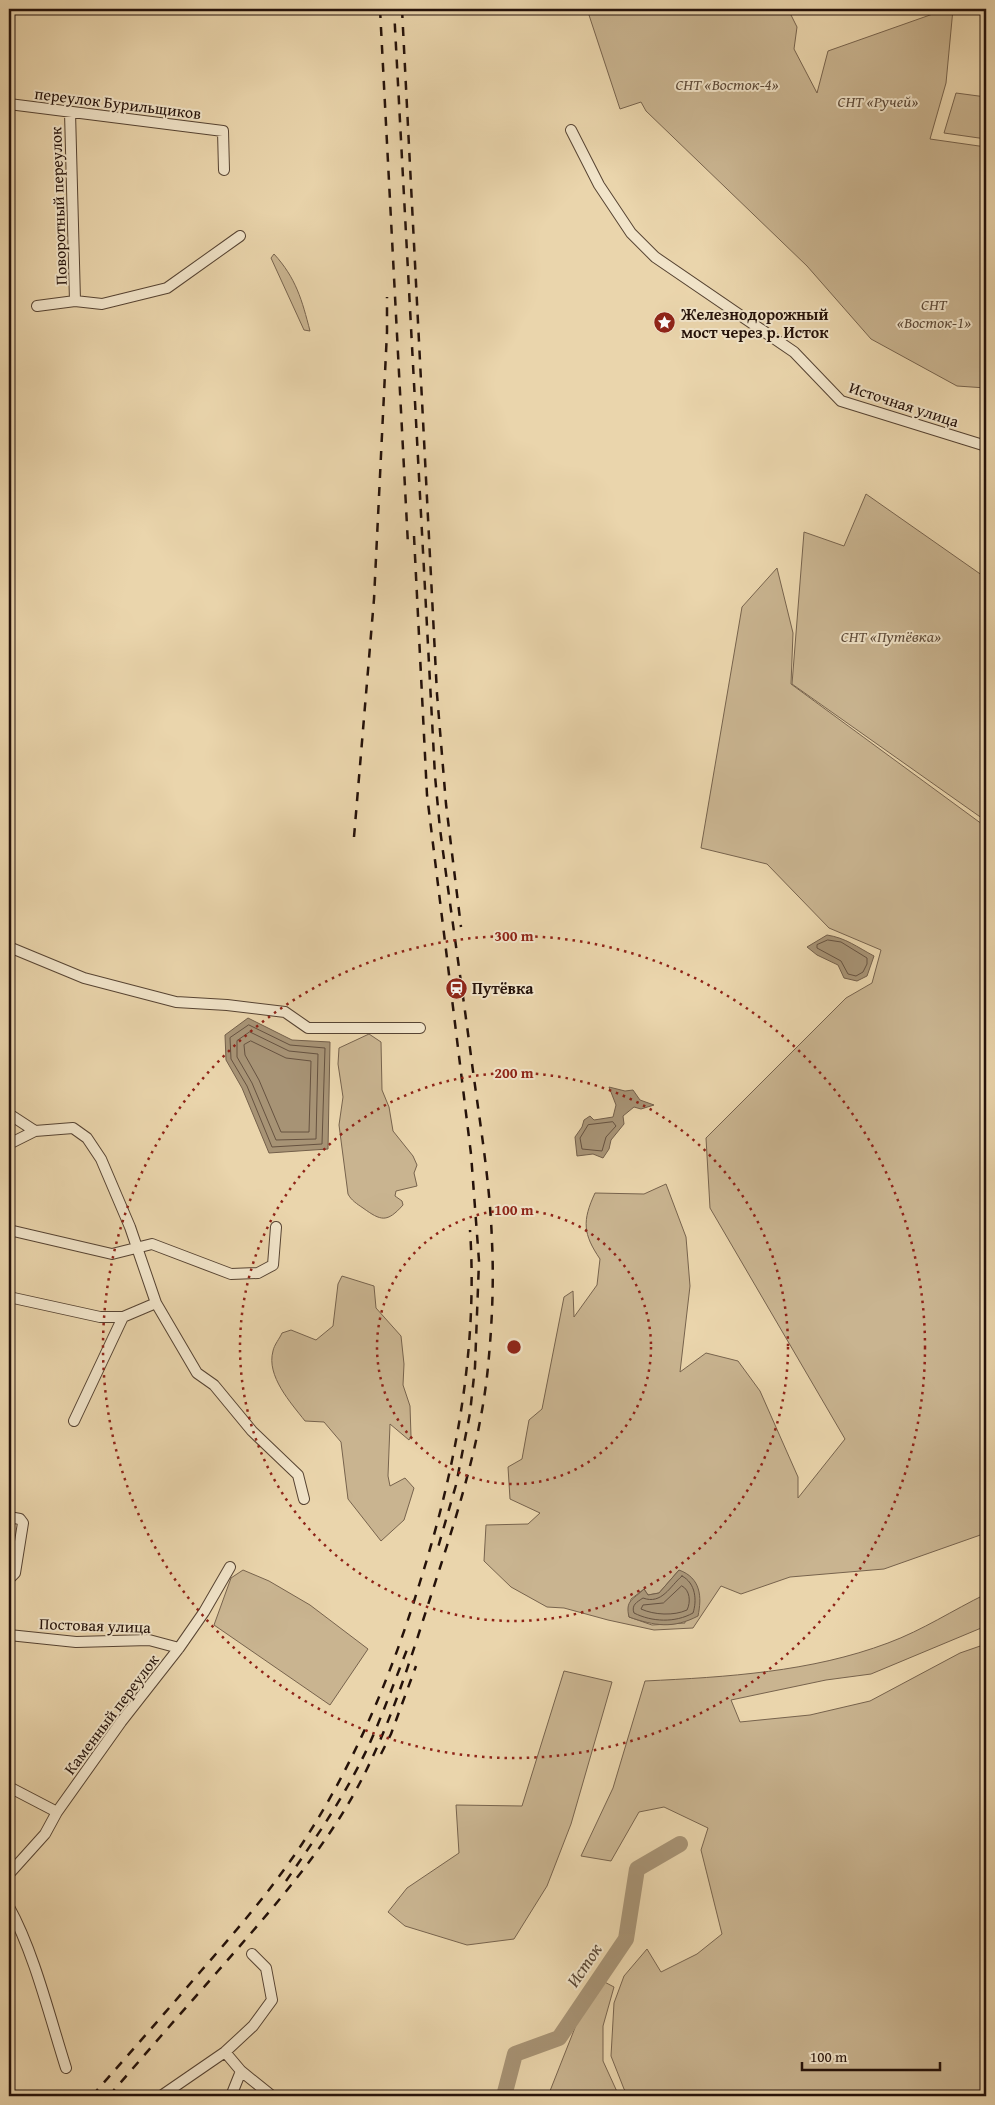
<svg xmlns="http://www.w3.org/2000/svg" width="995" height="2105" viewBox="0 0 995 2105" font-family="'Gentium Book Plus',serif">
  <rect width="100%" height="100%" fill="#ead5ac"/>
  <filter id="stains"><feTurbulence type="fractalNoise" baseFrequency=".004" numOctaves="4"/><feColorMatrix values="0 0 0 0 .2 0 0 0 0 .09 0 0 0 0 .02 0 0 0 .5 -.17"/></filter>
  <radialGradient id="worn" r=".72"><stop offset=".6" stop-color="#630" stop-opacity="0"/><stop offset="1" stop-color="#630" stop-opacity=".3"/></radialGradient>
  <!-- green -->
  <path fill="#c9b490" stroke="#77634d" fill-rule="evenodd" d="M587,9h201l9,18 -3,22 23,44 11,-42 119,-42h6l-7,74 -16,56 56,8v241l-29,-2 -86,-47 -64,-73 -161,-155 -5,-9 -21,7z
    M956,93l30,4v42l-42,-6z
    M274,254c22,24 28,46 36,77l-6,-1 -33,-72z
    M866,494l120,84v243l-194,-137 12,-152 40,14z
    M777,568l16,65 -2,51 195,143v706l-102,36 -94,8 -49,17 -20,-8 -28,42 -39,2 -46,-10 -44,-12 -17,-1 -36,-20 -27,-26 2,-36 42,-1 12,-11 -30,-14 -2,-32 14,-8 7,-39 13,-11 22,-112 9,-6 1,26 23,-32 3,-26c-17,-25 -18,-38 -5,-66l49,1 22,-10 20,53 4,49 -10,86 26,-19 32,8 22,30 38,86v21l47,-59 -135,-231 -4,-70 140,-140 26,-15 9,-33 -52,-22 -62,-64 -66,-16 41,-241zM679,1570l6,53 -33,2 -23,-8 2,-18 13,-10 4,6 11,-2z
    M369,1034l12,8 1,48 7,17 4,24 20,25 4,9 -3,8 3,13 -21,5 -1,5 7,5 1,4c-16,18 -22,16 -40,3 -6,-4 -12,-8 -15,-14l-9,-69 4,-28 -5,-33 1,-16z
    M342,1276l32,10 2,22 25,28 3,28 -1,21 7,21 1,30 -2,4 -19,-16 -2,52 2,10 15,-8 9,10 -10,32 -23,21 -33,-42 -7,-57 -17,-20 -19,-1c-14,-18 -39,-45 -32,-70 1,-6 7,-13 9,-18l9,-3 25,10 17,-14 5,-42z
    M243,1570l26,11 41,24 58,44 -38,56 -116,-80 17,-47z
    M986,1594v32l-115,48 -45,6 -95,20 9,22 70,-7 60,-14 90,-48 26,-9v452h-356l-6,-7 -13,-33 3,-53 10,-27 23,-27 14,23 36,-18 25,-20 -21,-84 7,-22 -44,-21 -25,5 -28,49 -30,-5 32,-68 32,-107c82,-4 166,-9 243,-38 35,-13 65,-33 98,-49z
    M564,1671l48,11 -41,142 -24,62 -33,53 -47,6 -62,-19 -17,-14 19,-24 52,-35 -3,-48 66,1z
    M595,1977l19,10 -11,39v35l16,35h-71z"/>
  <!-- water -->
  <path fill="#a79375" stroke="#735f4a" d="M827,935c19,3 30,12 47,21l-7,20 -10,5 -13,-3 -6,-13 -21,-10 -10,-8z
    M248,1018l44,22 38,2 -2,107 -59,4 -27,-65 -16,-28 -1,-25z
    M609,1087l16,4 8,-1 7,10 14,5 -13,4 -7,-2 -11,9 1,8 -13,16 -2,9 -6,9 -10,-4 -16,2 -2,-19 7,-10 2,-7 6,-4 4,4 19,-3 3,-12z
    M679,1570c22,8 23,27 19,46 -25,13 -43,10 -69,1 -4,-17 4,-17 15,-28l4,6 11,-2z"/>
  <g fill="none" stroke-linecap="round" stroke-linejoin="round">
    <!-- shore -->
    <path stroke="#665240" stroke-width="1" d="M828,940l13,2 26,16v6l-4,8 -7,4 -8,-2 -7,-13 -24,-13v-3z
      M249,1025l41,20 35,3 -3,96 -50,3 -25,-61 -16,-27 -1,-21z
      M250,1032l39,19 29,3 -2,85 -40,1 -24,-57 -15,-26v-16z
      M251,1041l35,17 25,3 -2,71h-28l-22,-52 -14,-25 -1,-10z
      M613,1122l3,4 -10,11 -4,14 -20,-2 -2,-11 8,-13z
      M682,1576c14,7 15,25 11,37 -18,10 -41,9 -59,0 -3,-8 3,-11 9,-15 19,7 27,-12 39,-22z
      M682,1586c8,4 9,16 5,24 -13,6 -33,5 -46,-1l2,-4 20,-2z"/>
    <!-- river -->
    <path stroke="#a79375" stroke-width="16" d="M504,2096l11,-42 44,-16 67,-99 11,-70 43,-25"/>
    <defs>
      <path id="minor" d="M9,104l214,27 1,39
        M70,112l5,189
        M571,130l28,55 32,48 24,24 139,95 47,49 145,45
        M37,306l38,-5 27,3 65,-16 73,-52
        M9,947l75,31 92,24 51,3 58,7 23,16h112
        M9,1114l26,17 38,-3 14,10 14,21 29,68 26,76 41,70 17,12 38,46 46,44 6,24
        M9,1144l26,-13
        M9,1230l103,24 40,-10 79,30 27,-1 15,-8 3,-38
        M9,1297l91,20h23l33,-14
        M74,1421l49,-104
        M9,1517l11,2 3,4 -8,50 -6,6
        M9,1635l67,7 73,-2 30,8
        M9,1787l48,25
        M9,1874l36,-40 12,-22 64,-90 58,-74 25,-36 26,-45
        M9,1907c25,45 41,111 57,161
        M225,2052l16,19 -10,25
        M241,2071l31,25
        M161,2096l64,-44 28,-26 19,-26 -6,-32 -14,-14"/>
    </defs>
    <!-- minor casing -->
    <use href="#minor" stroke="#564332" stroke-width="12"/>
    <!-- minor -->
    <use href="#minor" stroke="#f1e4c9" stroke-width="10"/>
    <!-- rail -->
    <path stroke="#25120a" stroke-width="2.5" stroke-dasharray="9 9" stroke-linecap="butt" d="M380,9l28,536
      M402,9l35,685 9,110 15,123
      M414,536l13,259 44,359 8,107 -4,106 -5,46 -14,72 -19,66
      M354,837l20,-238 13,-267v-35
      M381,1754l10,-20 25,-68
      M286,1881c30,-43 60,-87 82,-134 15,-33 27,-67 40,-100
      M92,2096c37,-42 73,-83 109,-125 36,-41 71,-82 101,-127 53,-81 90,-170 118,-262 36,-114 58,-233 50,-352
      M109,2096c36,-42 73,-84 109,-125 41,-47 83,-94 117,-146 44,-66 68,-142 92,-217 25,-78 53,-159 61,-241 4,-42 6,-84 4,-125 -2,-62 -13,-124 -21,-186 -10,-76 -21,-151 -31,-227l-5,-53 -41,-767"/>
  </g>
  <!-- distance rings -->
  <g fill="none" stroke="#8f2418" stroke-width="2.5" stroke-dasharray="2.5 5">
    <circle cx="514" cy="1347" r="137"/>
    <circle cx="514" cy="1347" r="274"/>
    <circle cx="514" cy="1347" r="411"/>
  </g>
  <!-- icons -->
  <defs>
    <symbol id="sight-disc" viewBox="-11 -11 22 22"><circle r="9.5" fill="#8f2418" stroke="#f1e4c9"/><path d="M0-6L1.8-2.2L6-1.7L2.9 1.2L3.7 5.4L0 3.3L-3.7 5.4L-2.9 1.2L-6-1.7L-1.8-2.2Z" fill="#fff"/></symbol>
    <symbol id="station-disc" viewBox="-11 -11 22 22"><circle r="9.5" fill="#8f2418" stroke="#f1e4c9"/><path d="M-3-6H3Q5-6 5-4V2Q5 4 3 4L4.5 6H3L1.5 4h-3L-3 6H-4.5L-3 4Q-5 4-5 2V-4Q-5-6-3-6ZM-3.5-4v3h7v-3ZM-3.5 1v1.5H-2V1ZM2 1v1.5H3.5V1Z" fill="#fff"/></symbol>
  </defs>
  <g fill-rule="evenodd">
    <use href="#sight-disc" x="652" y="310" width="25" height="25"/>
    <use href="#station-disc" x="444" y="976" width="25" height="25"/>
  </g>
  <g text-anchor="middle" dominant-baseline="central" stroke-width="4" stroke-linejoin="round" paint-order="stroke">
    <!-- park labels -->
    <g font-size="16" font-style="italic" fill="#5e4b39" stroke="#f1e4c9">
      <text x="727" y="84">СНТ «Восток-4»</text>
      <text x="878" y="101">СНТ «Ручей»</text>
      <text x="934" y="304">СНТ<tspan x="934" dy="18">«Восток-1»</tspan></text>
      <text x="891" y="636">СНТ «Путёвка»</text>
    </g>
    <!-- street labels -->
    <g font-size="16" fill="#25120a" stroke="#f1e4c9">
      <text transform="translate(118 103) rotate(7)">переулок Бурильщиков</text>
      <text transform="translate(58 206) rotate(-92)">Поворотный переулок</text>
      <text transform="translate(904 404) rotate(18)">Источная улица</text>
      <text transform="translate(95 1625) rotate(2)">Постовая улица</text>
      <text transform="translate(111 1714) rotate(-53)">Каменный переулок</text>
    </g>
    <!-- poi labels -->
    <g font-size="16" font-weight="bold" fill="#25120a" stroke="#f1e4c9" text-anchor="start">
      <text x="681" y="314">Железнодорожный<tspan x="681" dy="18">мост через р. Исток</tspan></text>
      <text x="472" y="988">Путёвка</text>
    </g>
    <!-- water labels -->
    <g font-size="18" font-style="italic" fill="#594635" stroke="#f1e4c9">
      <text transform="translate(584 1965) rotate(-56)">Исток</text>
    </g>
  </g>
  <circle cx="514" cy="1347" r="8" fill="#8f2418" stroke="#f1e4c9" stroke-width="2.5"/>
  <g font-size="15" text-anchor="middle" font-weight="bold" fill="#8f2418" stroke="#f1e4c9" stroke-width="4" stroke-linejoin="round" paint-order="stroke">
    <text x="514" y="941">300 m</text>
    <text x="514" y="1078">200 m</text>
    <text x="514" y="1215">100 m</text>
  </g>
  <!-- margin -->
  <rect width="995" height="2105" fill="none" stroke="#ead5ac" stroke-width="30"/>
  <rect x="10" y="10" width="975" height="2085" fill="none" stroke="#25120a" stroke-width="2.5"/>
  <rect x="15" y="15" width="965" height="2075" fill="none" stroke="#25120a"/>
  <!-- scale -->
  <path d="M802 2062v8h138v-8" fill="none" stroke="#25120a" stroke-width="2.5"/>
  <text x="810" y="2062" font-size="15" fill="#25120a" stroke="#f1e4c9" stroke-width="4" paint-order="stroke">100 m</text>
  <rect width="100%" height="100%" filter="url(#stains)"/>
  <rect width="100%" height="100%" fill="url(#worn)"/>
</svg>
